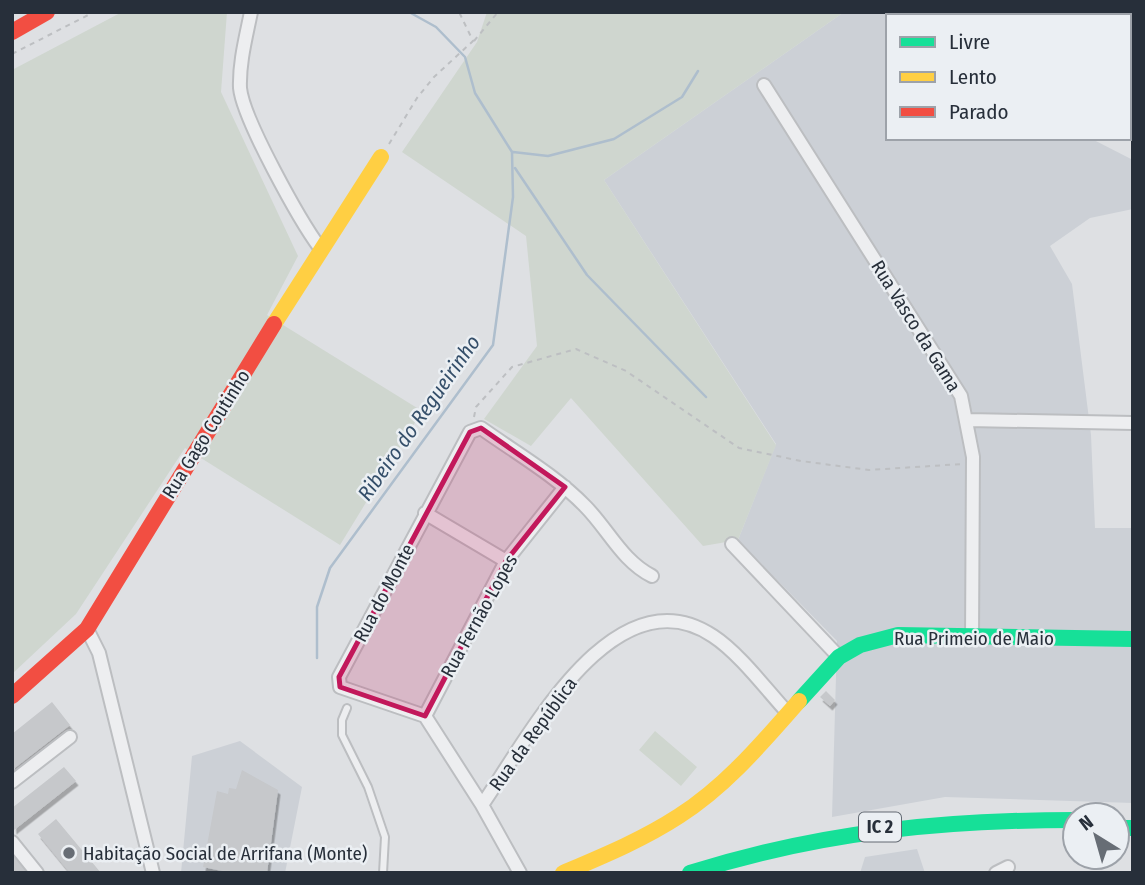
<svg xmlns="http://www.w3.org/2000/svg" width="1145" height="885" viewBox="0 0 1145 885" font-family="'Fira Sans Condensed',sans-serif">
  <defs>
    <filter id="shadow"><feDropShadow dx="2.5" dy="4.5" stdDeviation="0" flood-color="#0004"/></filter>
  </defs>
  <rect width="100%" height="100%" fill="#dee0e3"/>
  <!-- built -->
  <path fill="#ccd0d6" d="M844,12h77l4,4h-37v122h202l41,21 2,50 -43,9 -40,28 22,38 19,151 4,93h38v275l-188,-6 -113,20 5,-176 -99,-101 38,-96 -172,-264z
    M240,741l62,46 -17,86h-104l11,-117z
    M917,849l8,24h-65l5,-16z"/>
  <!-- green -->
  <path fill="#cfd6cf" d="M122,12h105l-6,80 77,164 -31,59 155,96 -82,134 -155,-97 -109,166 -64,60v-604z
    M487,12h357l-240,168 172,265 -38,95 -35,6 -132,-148 -40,48 -47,-27 53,-73 -11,-110 -124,-84 75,-110z
    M921,12h130l1,4h-127z
    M655,731l42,36 -16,19 -42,-36z"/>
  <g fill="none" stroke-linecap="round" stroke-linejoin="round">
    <!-- stream -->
    <path stroke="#aebecd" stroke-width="2.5" d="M513,152l35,4 66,-17 68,-42 16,-26
      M515,168l72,107 119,122
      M317,658v-51l13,-39 163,-223 20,-148 -1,-45 -37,-59 -10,-36 -29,-30 -27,-15"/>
  </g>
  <!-- building -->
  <path fill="#c6c8cb" filter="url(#shadow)" d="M826,691l9,9 -5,6 -10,-9z
    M52,702l18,23 -58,45v-36z
    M64,767l12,14 -62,49 -2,-22z
    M242,770l36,20 -11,83h-35l-29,-6 14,-76 11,3 1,-6 7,1z
    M56,819l45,54h-31l-32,-39z
    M12,854l16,19h-16z"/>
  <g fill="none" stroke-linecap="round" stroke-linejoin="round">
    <defs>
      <path id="lane" d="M347,708l-5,12v15l26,52 17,50 -2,36"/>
      <path id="street" d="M251,12c-5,25 -12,51 -11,76 3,31 60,133 80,160
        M764,85l197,311 12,61 -1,181
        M968,420l165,3
        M425,513l81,48
        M732,544l107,113
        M87,629l12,24 54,220
        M425,716l-85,-29 -1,-10 131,-245 11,-4c35,25 74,47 104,78 23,23 37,55 67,70
        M425,716l81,-155 59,-74
        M425,716l57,89 38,68
        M12,782l58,-45
        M482,805c45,-65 132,-235 231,-169 26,17 53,53 74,76
        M12,842l25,31
        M996,873l12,-6"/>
    </defs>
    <!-- lane casing -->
    <use href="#lane" stroke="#bcbec1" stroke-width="10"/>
    <!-- street casing -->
    <use href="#street" stroke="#bcbec1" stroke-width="16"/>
    <!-- path -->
    <path stroke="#bdbfc2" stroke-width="2" stroke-dasharray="5 5" stroke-linecap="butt" d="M474,41l24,-29
      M12,54l82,-42
      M389,144l28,-46 17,-21 39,-36 -14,-29
      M474,417l2,-10 36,-40 64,-18 50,22 113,77 62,13 68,9 93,-6"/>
    <!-- lane -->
    <use href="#lane" stroke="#edeef0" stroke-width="6"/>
    <!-- street -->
    <use href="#street" stroke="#edeef0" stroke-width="12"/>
    <!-- fast -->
    <path stroke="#16e098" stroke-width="16" d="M1099,12l1,4
      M1129,80l4,11
      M1129,107l4,7
      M799,701l40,-44 21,-12 38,-10 235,4
      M1117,828h16
      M690,873c130,-41 250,-53 385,-53"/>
    <!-- slow -->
    <path stroke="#ffcf43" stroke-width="16" d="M274,324l107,-167
      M563,873c40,-17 79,-33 116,-57 47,-30 83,-73 120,-115"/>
    <!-- jam -->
    <path stroke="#f24e42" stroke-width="16" d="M12,32l35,-20
      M12,696l75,-67 187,-305"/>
  </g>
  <!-- marked area -->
  <path fill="#c2185b" fill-opacity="0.2" stroke="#c2185b" stroke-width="5" stroke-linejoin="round" d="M481,428l84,59 -59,74 -81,155 -85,-29 -1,-10 131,-245z"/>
  <!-- markers -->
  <circle fill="#676d75" stroke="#ebeff3" stroke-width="2.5" cx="69" cy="853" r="7"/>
  <g text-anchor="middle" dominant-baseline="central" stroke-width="5" stroke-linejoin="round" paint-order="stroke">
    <!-- shield labels -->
    <rect fill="#ebeff3" stroke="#626972" stroke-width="2" x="859" y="812.5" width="42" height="29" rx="5"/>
    <g font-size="18" font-weight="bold" fill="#272f3a">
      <text x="880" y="827">IC 2</text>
    </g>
    <!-- street labels -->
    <g font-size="19" fill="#272f3a" stroke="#ebeff3">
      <text transform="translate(916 326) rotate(58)">Rua Vasco da Gama</text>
      <text transform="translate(206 434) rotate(-58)">Rua Gago Coutinho</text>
      <text transform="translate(384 593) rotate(-62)">Rua do Monte</text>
      <text transform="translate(479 616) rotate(-61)">Rua Fernão Lopes</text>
      <text x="974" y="638">Rua Primeio de Maio</text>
      <text transform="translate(533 734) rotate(-54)">Rua da República</text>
    </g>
    <!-- poi labels -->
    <g font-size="19" fill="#272f3a" stroke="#ebeff3" text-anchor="start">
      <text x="83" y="853">Habitação Social de Arrifana (Monte)</text>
    </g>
    <!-- water labels -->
    <g font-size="21" font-style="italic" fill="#354f6a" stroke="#ebeff3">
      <text transform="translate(419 418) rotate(-55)">Ribeiro do Regueirinho</text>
    </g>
  </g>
  <!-- border -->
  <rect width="1145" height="885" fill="none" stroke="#272f3a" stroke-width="28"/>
  <!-- legend -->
  <rect x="886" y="14" width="245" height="126" fill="#ebeff3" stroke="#9da2a9" stroke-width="2"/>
  <rect x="900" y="37" width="35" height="10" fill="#16e098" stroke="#9da2a9" stroke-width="2"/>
  <text x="949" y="49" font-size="21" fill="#272f3a">Livre</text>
  <rect x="900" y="72" width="35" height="10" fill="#ffcf43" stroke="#9da2a9" stroke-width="2"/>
  <text x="949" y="84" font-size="21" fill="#272f3a">Lento</text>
  <rect x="900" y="107" width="35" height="10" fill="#f24e42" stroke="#9da2a9" stroke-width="2"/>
  <text x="949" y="119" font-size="21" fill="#272f3a">Parado</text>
  <!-- north arrow -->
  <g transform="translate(1096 836) rotate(323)"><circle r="33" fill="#ebeff3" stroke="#9da2a9" stroke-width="2"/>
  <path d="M0-5L12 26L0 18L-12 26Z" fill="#676d75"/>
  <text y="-10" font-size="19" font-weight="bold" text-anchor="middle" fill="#272f3a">N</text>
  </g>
</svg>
